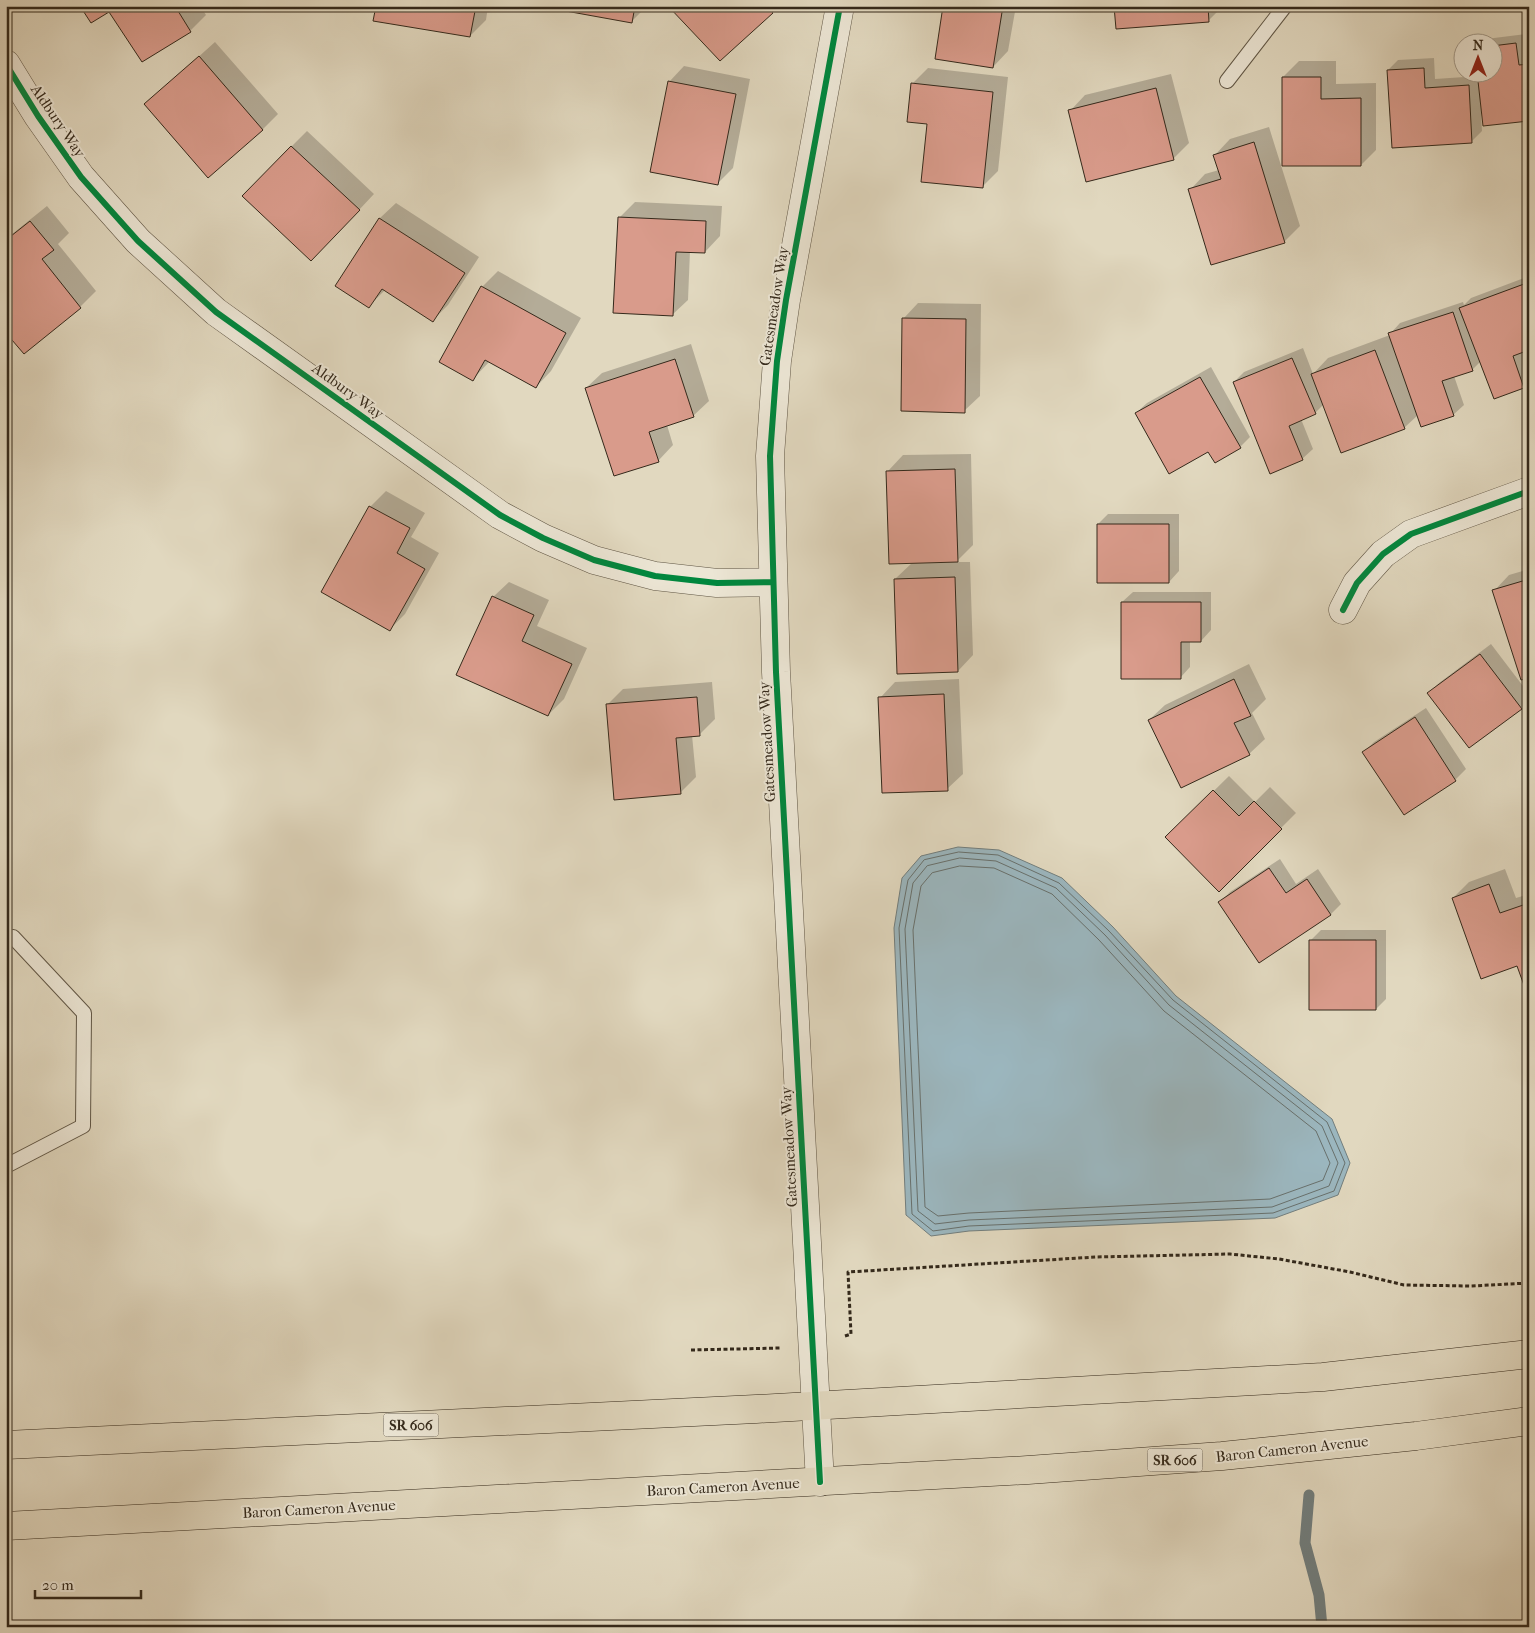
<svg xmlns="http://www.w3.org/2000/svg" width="1535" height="1633" viewBox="0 0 1535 1633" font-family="'IM FELL French Canon',serif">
  <rect width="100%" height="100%" fill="#e1d8bf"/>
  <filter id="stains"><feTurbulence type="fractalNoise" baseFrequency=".004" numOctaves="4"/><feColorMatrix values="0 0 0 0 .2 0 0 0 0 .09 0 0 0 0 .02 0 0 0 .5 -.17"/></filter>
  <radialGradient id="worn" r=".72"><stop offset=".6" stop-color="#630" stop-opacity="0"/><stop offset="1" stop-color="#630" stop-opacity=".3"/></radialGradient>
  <!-- water -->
  <path fill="#9bb6be" stroke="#727e7d" d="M958,847l41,3 63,28 51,49 63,69 156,123 18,44 -12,32 -63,23 -306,13 -38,5 -25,-21 -12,-287 8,-50 19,-22z"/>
  <!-- shadow -->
  <path fill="#0003" d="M82,6h118l6,9 -16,16 -48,30 -32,-51z
    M377,6h111l-2,14 -16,16z
    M545,6h102l-15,15z
    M670,6h108l-58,53z
    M944,6h72l-8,45 -15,16z
    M1116,6h107l-15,15z
    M1526,34l3,21v64l-48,-5 1,17 -10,10 -84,-71 10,-10 36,-2 1,21 44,-3 13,-4v-30h-10l4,-3z
    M215,42l63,72 -15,15 -54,47 -63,-72z
    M1299,61h37v23l40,-1v67l-15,15 -78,-88z
    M684,66l66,13 -17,89 -16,16 -48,-102z
    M928,68l80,9 -10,94 -16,16 -54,-64 -16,-39z
    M1171,74l18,69 -16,16 -103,-48 15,-16z
    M1269,127l31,99 -16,16 -94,-52 15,-16 14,-4 -4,-15 15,-16z
    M307,131l67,63 -47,50 -36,-97z
    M635,202l87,4 -2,30 -15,16 -15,-1 -2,49 -16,15 -52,-98z
    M396,203l83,54 -31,48 -15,15 -48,-30 -16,16 -32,-21 43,-67z
    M47,206l22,27 -11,11 38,47 -16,16 -56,45 -18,-21v-92z
    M498,271l83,47 -30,53 -15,16 -46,-26 -18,19 10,-93z
    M1529,276v73l-5,1 5,13v18l-6,6 -42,-26 -9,9 -18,6 10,29 -11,10h-35l-14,13 -80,-24 -9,9 -14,6 12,30 -11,10 -68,-77 10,-10 59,-24 10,26 15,-16 62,-23v-1l10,-11 63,-21 1,3 7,-7z
    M918,303l63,1 -1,92 -16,15 -61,-92z
    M691,344l18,57 -16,15 -26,9 6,20 -15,16 -72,-73 16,-15z
    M1211,367l39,70 -10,10 -31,3 -73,-37 11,-10z
    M971,454l2,91 -17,17h14l3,93 -15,16 -63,-92 18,-17 -25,-91 15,-16z
    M386,491l39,22 -14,24 28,16 -34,61 -15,15 -20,-122z
    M1108,514h71v57l-10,11 -71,-58z
    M1529,569v107l-35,-85 15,-16z
    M509,582l40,18 -12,26 50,22 -23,51 -16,16 -55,-118z
    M1133,592h78v38l-10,11h-11v26l-10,11 -58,-76z
    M1491,644l38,50v6l-8,8 -92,-15 10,-10z
    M1249,664l17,35 -14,14 13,26 -16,15 -100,-34 16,-15z
    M959,679l4,95 -16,15 -67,-91 15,-16z
    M712,682l3,37 -16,16h-7l4,42 -16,16 -73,-88 16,-16z
    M1426,708l40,61 -11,11 -51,33 -40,-61 10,-10z
    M1229,776l26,26 15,-15 26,26 -77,77 -52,-53z
    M1280,859l16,25 22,-15 23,35 -10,10 -71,47 -40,-59 10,-10z
    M1505,869l11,29 13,-4v102l-12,-32 -64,-66 16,-16z
    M1321,930h65v69l-10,10 -66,-68z"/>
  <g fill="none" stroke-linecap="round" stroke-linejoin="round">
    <!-- shore -->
    <path stroke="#68706c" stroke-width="1" d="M959,852l39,3 61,28 50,48 64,69 154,122 18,41 -11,28 -61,22 -304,13 -36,5 -21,-17 -13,-286 9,-48 16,-20z
      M960,858l36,3 60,27 49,47 64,70 153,121 16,37 -9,23 -57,21 -303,13 -34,4 -17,-13 -13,-282 8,-46 14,-17z
      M960,866l34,2 58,26 47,46 65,71 152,120 14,32 -7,17 -53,19 -301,14 -31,3 -13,-9 -12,-277 8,-44 11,-13z"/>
    <!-- stream -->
    <path stroke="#727e7d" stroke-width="11" d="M1309,1495l-4,48 14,52 3,32"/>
  </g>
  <!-- building -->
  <path fill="#d99b8b" stroke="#34291b" d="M80,6h95l16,26 -49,30 -33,-50 -18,11z
    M376,6h100l-6,31 -97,-16z
    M538,6h97l-3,17z
    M668,6h99l6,7 -53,48z
    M943,6h60l-10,62 -58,-9z
    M1114,6h94l1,16 -93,7z
    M1516,43l3,22 10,-1v57l-46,5 -6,-54h15v-26z
    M199,56l64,74 -55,48 -64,-74z
    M1424,68l1,20 44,-3 3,58 -80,5 -5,-78z
    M1282,77h39v22l40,-1v68h-79z
    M668,81l68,13 -18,91 -68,-13z
    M911,83l82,9 -10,96 -62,-6 6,-58 -20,-2z
    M1156,88l18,72 -88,22 -18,-72z
    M1254,142l31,101 -74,22 -23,-76 33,-10 -8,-24z
    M291,146l69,64 -49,51 -69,-65z
    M618,217l88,4 -1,32 -29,-1 -3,64 -60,-3z
    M379,218l86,55 -32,49 -51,-33 -13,19 -34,-22z
    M30,221l24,29 -12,9 39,49 -57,46 -18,-21v-93z
    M1524,284l5,13v53l-16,6 11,32 -30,11 -35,-91z
    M481,286l85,47 -30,55 -51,-28 -12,21 -34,-19z
    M1453,312l20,59 -31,10 12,35 -33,11 -33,-94z
    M902,318l64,1 -1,94 -64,-2z
    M1375,350l30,79 -64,24 -30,-79z
    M1292,358l24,56 -27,12 14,34 -33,14 -37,-92z
    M675,359l19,58 -45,15 10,30 -45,14 -29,-88z
    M1200,377l41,71 -26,15 -7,-11 -39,22 -34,-61z
    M955,469l3,93 -69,2 -3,-93z
    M369,506l41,22 -13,25 28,16 -35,62 -69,-39z
    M1097,524h72v59h-72z
    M955,577l3,95 -61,2 -3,-95z
    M1526,580l3,9v89l-8,2 -29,-90z
    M492,596l42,19 -12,26 50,23 -24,52 -92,-41z
    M1121,602h80v40h-20v37h-60z
    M1480,654l42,55 -53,39 -42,-55z
    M1234,679l17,37 -17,7 16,32 -69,33 -33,-68z
    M944,694l4,97 -66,2 -4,-96z
    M697,697l3,39 -24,2 5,56 -67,6 -8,-96z
    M1415,717l41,64 -52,34 -42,-63z
    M1213,790l26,26 15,-15 28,28 -63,63 -54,-55z
    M1269,868l17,25 21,-14 24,36 -72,48 -41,-61z
    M1489,884l11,29 29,-10v96l-12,-33 -36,13 -29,-81z
    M1309,940h67v70h-67z"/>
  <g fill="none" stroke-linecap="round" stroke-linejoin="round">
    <defs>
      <path id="lane" d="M1227,81l58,-75
        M6,1166l77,-40 1,-113 -71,-76"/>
      <path id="street" d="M6,64l32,52 43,61 57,64 78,71 284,203 43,23 51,22 61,16 62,7 55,-1
        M1343,610l14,-27 26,-29 28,-20 118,-43
        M820,1482l-44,-810 -6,-216 7,-95 9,-61 54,-294"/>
      <path id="primary" d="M6,1445l750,-36 567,-32 206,-23
        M6,1526l1022,-56 194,-14 194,-20 113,-15"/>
    </defs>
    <!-- lane casing -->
    <use href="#lane" stroke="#5f5544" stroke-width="16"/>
    <!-- street casing -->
    <use href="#street" stroke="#5f5544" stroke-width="29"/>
    <!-- primary casing -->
    <use href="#primary" stroke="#34291b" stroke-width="29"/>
    <!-- path -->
    <path stroke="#34291b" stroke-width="3" stroke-dasharray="4 2.5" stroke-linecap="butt" d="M845,1336l6,-2 -3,-62 248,-15 134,-3 49,5 71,13 54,13 67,1 58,-3
      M691,1350l89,-2"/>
    <!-- lane -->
    <use href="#lane" stroke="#ece6d5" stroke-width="14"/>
    <!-- street -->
    <use href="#street" stroke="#ece6d5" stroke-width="28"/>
    <!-- primary -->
    <use href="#primary" stroke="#e1d8bf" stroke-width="28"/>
    <defs>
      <path id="cycleway" d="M6,64l32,52 43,61 57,64 78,71 284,203 43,23 51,22 61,16 62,7 55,-1
        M1343,610l14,-27 26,-29 28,-20 118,-43
        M820,1482l-44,-810 -6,-216 7,-95 9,-61 54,-294"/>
    </defs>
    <!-- cycleway casing -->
    <use href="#cycleway" stroke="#ece6d5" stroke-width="9"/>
    <!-- cycleway -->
    <use href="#cycleway" stroke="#00873e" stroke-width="6"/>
  </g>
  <g text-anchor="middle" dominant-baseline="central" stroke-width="4" stroke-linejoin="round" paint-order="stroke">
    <!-- shield labels -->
    <g fill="#ece6d5" stroke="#6b6253" stroke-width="1">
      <rect x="383.5" y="1413.5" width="55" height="23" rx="4"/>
      <rect x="1147.5" y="1448.5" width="55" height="23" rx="4"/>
    </g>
    <g font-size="14" font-weight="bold" fill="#34291b">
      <text x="411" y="1425">SR 606</text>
      <text x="1175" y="1460">SR 606</text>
    </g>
    <!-- street labels -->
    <g font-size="15" fill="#34291b" stroke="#ece6d5">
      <text transform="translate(58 121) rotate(56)">Aldbury Way</text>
      <text transform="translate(774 306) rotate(-81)">Gatesmeadow Way</text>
      <text transform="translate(348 391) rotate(36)">Aldbury Way</text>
      <text transform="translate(767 742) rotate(-93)">Gatesmeadow Way</text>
      <text transform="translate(789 1147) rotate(-93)">Gatesmeadow Way</text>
      <text transform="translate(1292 1449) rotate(-6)">Baron Cameron Avenue</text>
      <text transform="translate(723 1487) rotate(-3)">Baron Cameron Avenue</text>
      <text transform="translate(319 1509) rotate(-3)">Baron Cameron Avenue</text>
    </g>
  </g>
  <!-- margin -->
  <rect width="1535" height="1633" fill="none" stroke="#e1d8bf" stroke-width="25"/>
  <rect x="8" y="8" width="1520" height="1618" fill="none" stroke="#34291b" stroke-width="2.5"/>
  <rect x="12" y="12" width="1510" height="1608" fill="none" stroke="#34291b"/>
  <!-- north arrow -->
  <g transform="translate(1478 58)"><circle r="24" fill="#ece6d5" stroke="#a29a8b"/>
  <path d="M0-4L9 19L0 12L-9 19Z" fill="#8f2418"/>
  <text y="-8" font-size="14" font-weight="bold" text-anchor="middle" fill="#34291b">N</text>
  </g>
  <!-- scale -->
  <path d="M35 1590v8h106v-8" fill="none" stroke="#34291b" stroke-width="2.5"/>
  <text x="42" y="1590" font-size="15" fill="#34291b" stroke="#ece6d5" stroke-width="4" paint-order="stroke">20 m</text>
  <rect width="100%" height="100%" filter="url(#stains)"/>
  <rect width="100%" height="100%" fill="url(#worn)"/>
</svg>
